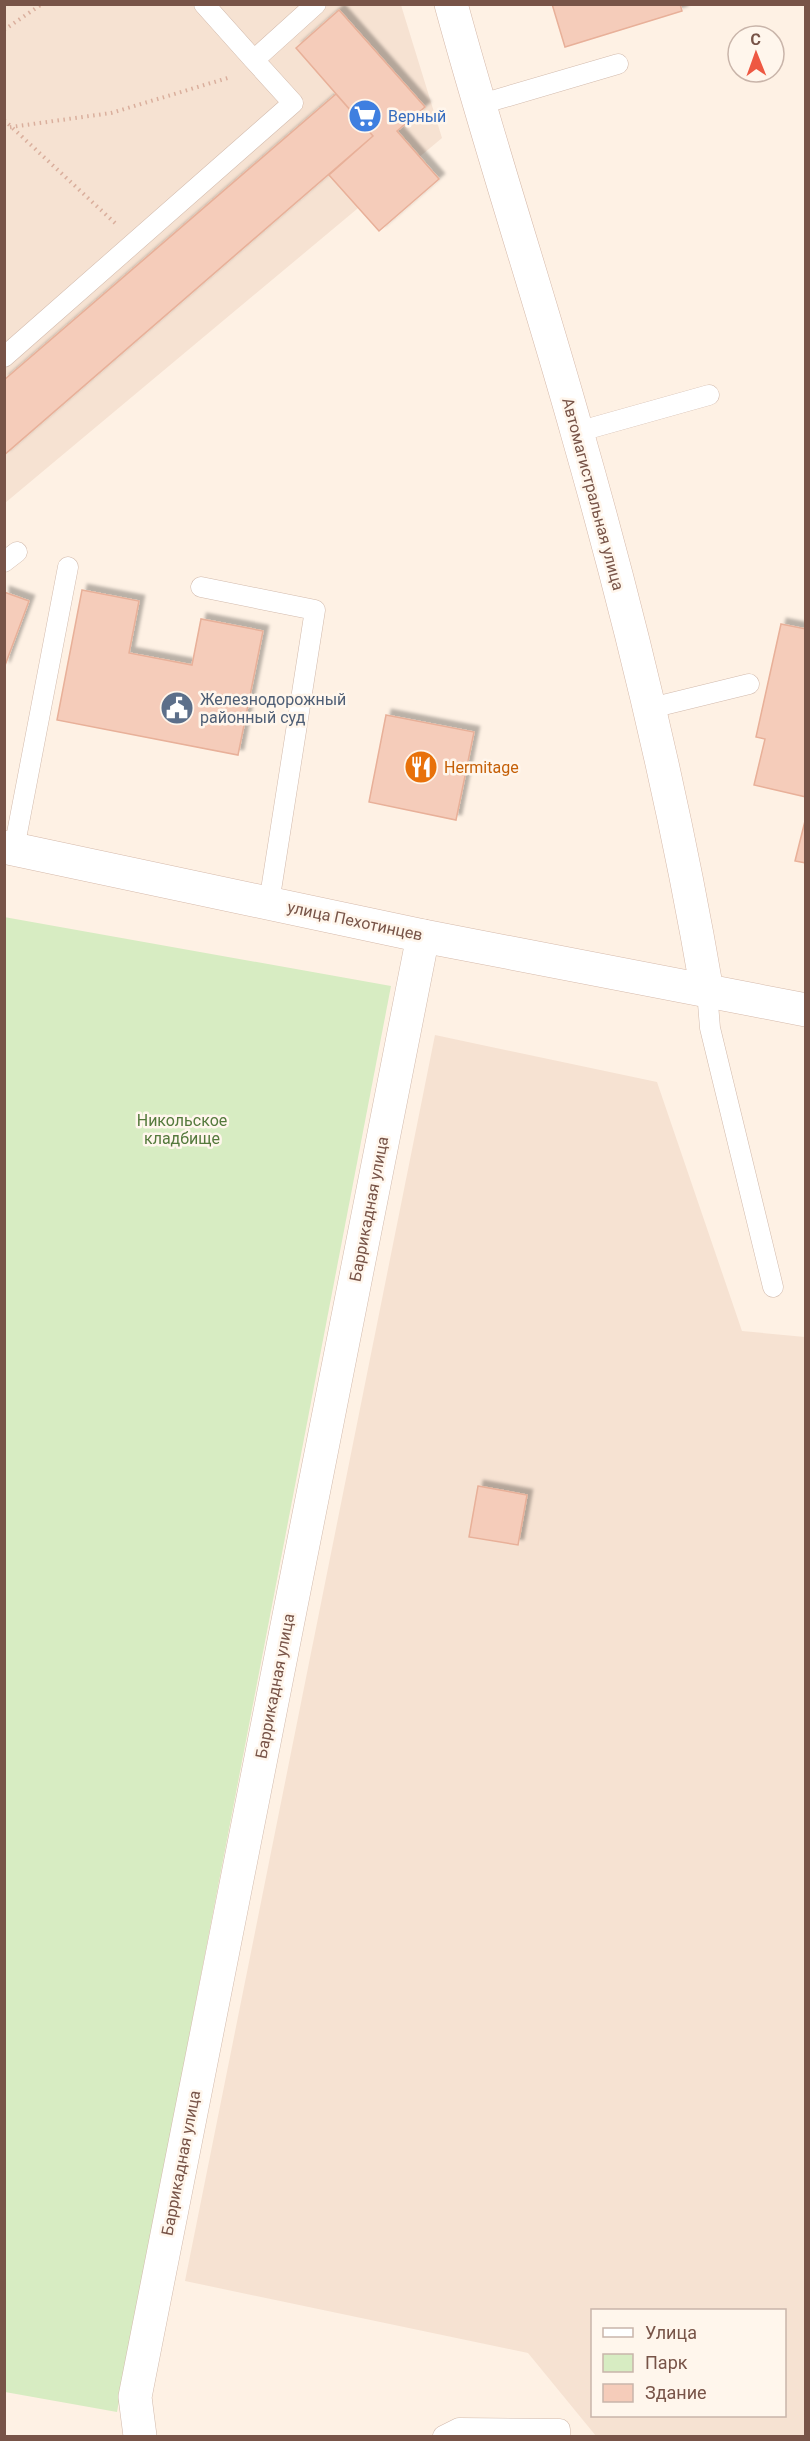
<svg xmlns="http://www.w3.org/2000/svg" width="810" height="2441" viewBox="0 0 810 2441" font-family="Roboto,sans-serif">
  <defs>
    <filter id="shadow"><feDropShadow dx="5.5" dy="-5.5" stdDeviation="1.5" flood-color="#0004"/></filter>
  </defs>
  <rect width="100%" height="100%" fill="#fef1e4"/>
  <!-- residential -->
  <path fill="#f6e2d2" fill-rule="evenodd" d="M5,5h396l41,133 -437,365z
    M435,1035l222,47 85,249 63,6v1099h-209l-68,-83 -343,-72zM592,2310h192v106h-192z"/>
  <!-- green -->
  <path fill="#d7ecc2" d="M4,917l387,69 -274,1426 -112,-20z"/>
  <!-- building -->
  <path fill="#f5ccba" stroke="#e8b099" stroke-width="1.5" filter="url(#shadow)" d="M552,4h128l2,7 -117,36z
    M339,10l86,97 -28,24 42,48 -60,52 -50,-56 44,-39 -77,-88z
    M336,94l37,42 -369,319v-75z
    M82,590l57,11 -10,52 63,12 9,-46 62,12 -25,124 -181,-35z
    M4,592l25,9 -25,67z
    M781,624l25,5v168l-52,-12 11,-46 -9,-2z
    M386,715l88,17 -18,88 -87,-18z
    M806,817v46l-11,-2z
    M478,1486l49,9 -9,50 -49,-8z"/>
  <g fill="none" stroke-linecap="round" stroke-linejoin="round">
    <defs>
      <path id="service" d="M204,4l50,56
        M478,105l140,-41
        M4,357l289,-254 -39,-43 62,-56
        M577,432l132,-37
        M4,562l13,-10
        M201,587l114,23 -46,293
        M651,708l98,-24
        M14,849l54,-282
        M707,991l3,37 63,259
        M443,2436l16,-8 101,1v7"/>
      <path id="minor" d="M140,2436l-5,-39 288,-1461"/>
      <path id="secondary" d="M451,4c39,144 86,285 126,428 53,185 98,371 130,559
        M4,847l419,89 383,74"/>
    </defs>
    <!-- service casing -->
    <use href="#service" stroke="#d2baac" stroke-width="21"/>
    <!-- minor casing -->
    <use href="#minor" stroke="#d2baac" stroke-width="34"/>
    <!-- secondary casing -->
    <use href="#secondary" stroke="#d5b9aa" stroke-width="34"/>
    <!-- path -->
    <path stroke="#daaf9d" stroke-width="4" stroke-dasharray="1.5 4.5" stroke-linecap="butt" d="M4,30l38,-26
      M4,120l112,104
      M4,128l107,-15 120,-36"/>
    <!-- service -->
    <use href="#service" stroke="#fff" stroke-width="20"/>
    <!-- minor -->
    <use href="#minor" stroke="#fff" stroke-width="33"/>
    <!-- secondary -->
    <use href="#secondary" stroke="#fff" stroke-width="33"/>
  </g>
  <!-- icons -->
  <defs>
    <symbol id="supermarket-disc" viewBox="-11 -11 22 22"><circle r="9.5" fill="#3f7fe0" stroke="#fff6ec"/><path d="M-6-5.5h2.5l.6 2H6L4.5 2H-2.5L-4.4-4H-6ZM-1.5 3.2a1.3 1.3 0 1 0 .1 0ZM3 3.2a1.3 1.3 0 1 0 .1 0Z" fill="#fff"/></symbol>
    <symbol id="civic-disc" viewBox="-11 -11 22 22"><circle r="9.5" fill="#5c6f8a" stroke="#fff6ec"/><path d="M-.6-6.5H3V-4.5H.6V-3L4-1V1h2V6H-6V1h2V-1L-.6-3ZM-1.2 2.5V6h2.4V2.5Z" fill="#fff"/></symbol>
    <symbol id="restaurant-disc" viewBox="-11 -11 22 22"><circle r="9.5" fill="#e8710a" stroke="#fff6ec"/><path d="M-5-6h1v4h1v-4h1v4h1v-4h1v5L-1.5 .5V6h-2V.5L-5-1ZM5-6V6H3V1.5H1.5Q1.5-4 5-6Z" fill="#fff"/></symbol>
  </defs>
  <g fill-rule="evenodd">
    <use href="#supermarket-disc" x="346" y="97" width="38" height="38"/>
    <use href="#civic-disc" x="158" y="689" width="38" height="38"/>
    <use href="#restaurant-disc" x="402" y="748" width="38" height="38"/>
  </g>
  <g text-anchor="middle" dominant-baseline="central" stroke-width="5" stroke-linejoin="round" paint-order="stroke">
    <!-- shop labels -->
    <g font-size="16" fill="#366cbe" stroke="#fff6ec" text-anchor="start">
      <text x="388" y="116">Верный</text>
    </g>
    <!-- street labels -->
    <g font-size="16" fill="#785448" stroke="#fff6ec">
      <text transform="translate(593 494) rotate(75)">Автомагистральная улица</text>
      <text transform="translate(355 921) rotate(12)">улица Пехотинцев</text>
      <text transform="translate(369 1209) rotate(-79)">Баррикадная улица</text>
      <text transform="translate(275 1686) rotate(-79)">Баррикадная улица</text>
      <text transform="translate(181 2163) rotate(-79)">Баррикадная улица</text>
    </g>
    <!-- service labels -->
    <g font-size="16" fill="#4e5e75" stroke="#fff6ec" text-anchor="start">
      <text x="200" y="699">Железнодорожный<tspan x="200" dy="18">районный суд</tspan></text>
    </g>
    <!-- food labels -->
    <g font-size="16" fill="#c56008" stroke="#fff6ec" text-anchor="start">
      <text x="444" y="767">Hermitage</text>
    </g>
    <!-- park labels -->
    <g font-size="16" fill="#54793c" stroke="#fff6ec">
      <text x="182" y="1120">Никольское<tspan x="182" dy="18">кладбище</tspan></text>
    </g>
  </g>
  <!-- border -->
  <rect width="810" height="2441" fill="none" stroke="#785448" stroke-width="12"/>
  <!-- legend -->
  <rect x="591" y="2309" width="195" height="108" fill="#fff6ec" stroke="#c9b5aa" stroke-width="1.5"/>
  <rect x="603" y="2328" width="30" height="9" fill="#ffffff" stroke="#c9b5aa" stroke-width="1.5"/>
  <text x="645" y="2339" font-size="18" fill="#785448">Улица</text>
  <rect x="603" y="2354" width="30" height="18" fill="#d7ecc2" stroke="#c9b5aa" stroke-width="1.5"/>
  <text x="645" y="2369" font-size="18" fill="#785448">Парк</text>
  <rect x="603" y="2384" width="30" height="18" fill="#f5ccba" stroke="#c9b5aa" stroke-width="1.5"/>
  <text x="645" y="2399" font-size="18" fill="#785448">Здание</text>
  <!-- north arrow -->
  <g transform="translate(756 54) rotate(359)"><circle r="28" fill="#fff6ec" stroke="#c9b5aa" stroke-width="1.5"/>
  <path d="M0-4.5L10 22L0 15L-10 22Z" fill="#ee5842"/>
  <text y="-9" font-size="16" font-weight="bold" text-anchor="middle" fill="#785448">С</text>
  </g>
</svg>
